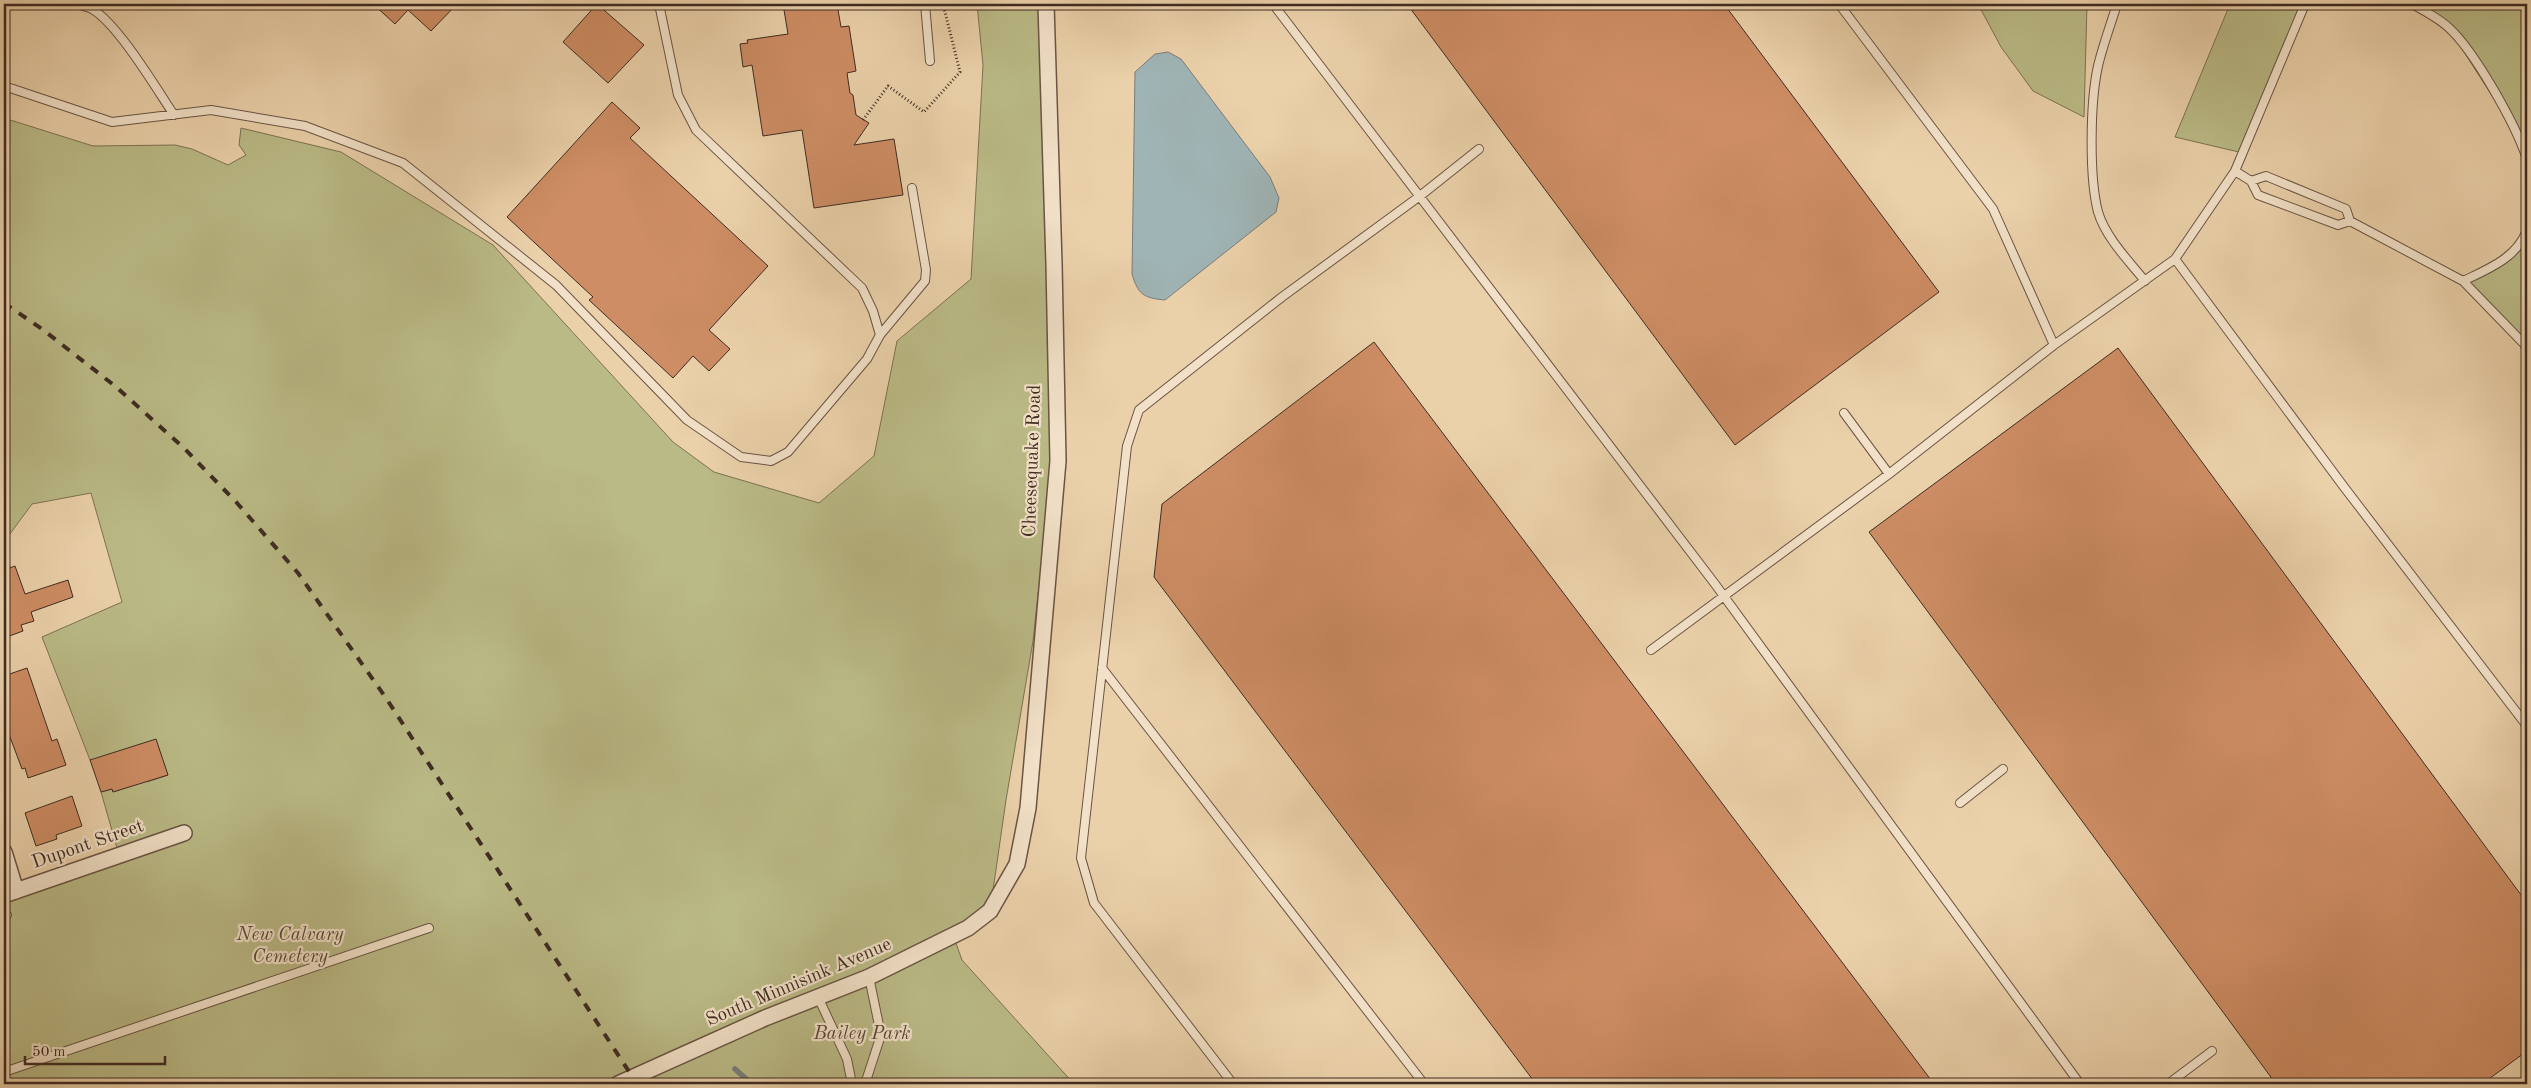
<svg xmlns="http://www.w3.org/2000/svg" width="2531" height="1088" viewBox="0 0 2531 1088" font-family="'Old Standard TT',serif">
  <rect width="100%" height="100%" fill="#ebd1aa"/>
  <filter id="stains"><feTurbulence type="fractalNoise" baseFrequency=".004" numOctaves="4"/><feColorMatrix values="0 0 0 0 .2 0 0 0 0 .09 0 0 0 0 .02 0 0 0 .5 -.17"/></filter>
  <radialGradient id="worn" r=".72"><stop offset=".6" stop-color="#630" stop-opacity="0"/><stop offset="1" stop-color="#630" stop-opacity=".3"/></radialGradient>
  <!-- green -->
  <path fill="#baba86" stroke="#7c7254" d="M977,4h69l8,260 -4,219 -17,158 -27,159 -16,111 -37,24 9,25 112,124h-416l-5,-15 -19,15h-630v-189l115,-40 -18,-63 11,-3 1,3 21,-7 12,-7 1,4 21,-7 -78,-15 -48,-123 80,-35 -31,-109 -59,11 -28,38v-424l89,28 82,-1 17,4 36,16 18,-10 -7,-10 2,-17 100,24 152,93 180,197 41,30 105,31 55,-47 23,-115 74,-62 12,-214z
    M1978,4h109l-3,113 -51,-26 -32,-44z
    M2230,4h75l-62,149 -68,-16z
    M2412,4h115v155l-6,-18 -73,-114z
    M2527,230v117l-64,-66 41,-20z"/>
  <!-- water -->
  <path fill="#9fb4b5" stroke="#797d7a" d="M1168,52l13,7 89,118 9,21 -3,14 -111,88c-22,-2 -27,-6 -33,-26l3,-202 20,-18z"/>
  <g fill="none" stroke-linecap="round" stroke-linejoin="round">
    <!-- stream -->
    <path stroke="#797d7a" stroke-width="5.5" d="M735,1069l17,15"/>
  </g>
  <!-- building -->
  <path fill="#ce8d64" stroke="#3f2b22" d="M373,4h84l-26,27 -23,-21 -13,14z
    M597,4l47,41 -36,38 -45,-41z
    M783,4h54l4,23 8,-1 7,45 -9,2 3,20 3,2 3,20 13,8 -15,22 40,-6 9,56 -89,13 -12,-78 -39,6 -11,-71 -9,2 -3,-23 8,-1 -1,-3 41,-6z
    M1407,4h317l215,288 -204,153z
    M612,102l28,26 -10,10 138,128 -59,64 21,19 -21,22 -16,-15 -20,22 -84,-78 4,-3 -86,-80z
    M1374,342l560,742h-398l-382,-507 8,-73z
    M2118,348l409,555v148l-45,33h-206l-407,-552z
    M15,566l10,28 43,-14 5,17 -42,15 3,9 -13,4 2,6 -19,7v-68z
    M27,668l25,73 5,-2 9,26 -38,13 -3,-10 -3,1 -18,-48v-45z
    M156,739l12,36 -55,17 -1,-3 -11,3 -11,-32z
    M72,796l10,30 -26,9 1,4 -21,7 -11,-33z"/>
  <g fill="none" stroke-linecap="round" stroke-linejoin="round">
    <defs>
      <path id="service" d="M78,4c4,2 10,3 14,5 26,15 64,79 82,106
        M925,4l5,57
        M1273,4l442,580 365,500
        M1839,4l154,205 61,136 121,-86 60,-88 70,-167
        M2117,4c-6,20 -14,41 -19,62 -8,36 -9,111 0,146 8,26 30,48 47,69
        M2412,4c11,6 26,14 36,23 26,23 68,98 79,132
        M4,86l108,36 99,-12 94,16 98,37 153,122 131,135 54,37 30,4 17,-9 79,-93 13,-24 -7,-24 -11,-23 -166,-158 -18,-35 -19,-91
        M2235,171l16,10 7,14 80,30 12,-4
        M2251,181l15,-5 80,33 4,12 113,60 64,66
        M2175,259l169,228 183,239
        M2463,281c25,-12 54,-23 64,-51
        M880,335l45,-54 1,-11 -14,-82
        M1844,413l45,61
        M1651,650l238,-176 165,-129
        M1102,668l322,416
        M1960,803l43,-34
        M4,916l3,-1
        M818,997l29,62 5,25
        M4,1072l425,-144
        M865,1084l16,-49 -12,-58
        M1233,1084l-139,-181 -13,-45 46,-412 12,-36 143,-113 138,-101 59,-47
        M2168,1084l44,-33"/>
      <path id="minor" d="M4,852l12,39
        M4,895l180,-62
        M618,1084l147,-66 104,-41 99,-49 22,-17 27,-47 11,-56 30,-347 -4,-197 -8,-260"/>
    </defs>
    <!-- service casing -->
    <use href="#service" stroke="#6a5444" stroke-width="10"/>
    <!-- minor casing -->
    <use href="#minor" stroke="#6a5444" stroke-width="18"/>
    <!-- path -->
    <path stroke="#3f2b22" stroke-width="3" stroke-dasharray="1 2.5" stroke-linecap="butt" d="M863,120l25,-34 36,26 36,-40 -17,-68"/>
    <!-- service -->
    <use href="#service" stroke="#f2e1c8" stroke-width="8"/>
    <!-- minor -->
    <use href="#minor" stroke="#f2e1c8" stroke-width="15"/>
    <!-- rail -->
    <path stroke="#3f2b22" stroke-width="4" stroke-dasharray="9 9" stroke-linecap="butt" d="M4,303l38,26 73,57 69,62 53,55 61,70 88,125 251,386"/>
  </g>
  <g text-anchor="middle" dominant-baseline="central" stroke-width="4.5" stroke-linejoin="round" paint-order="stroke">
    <!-- street labels -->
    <g font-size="19" fill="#3f2b22" stroke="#f2e1c8">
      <text transform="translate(1033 461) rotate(-88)">Cheesequake Road</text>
      <text transform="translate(88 845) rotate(-19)">Dupont Street</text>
      <text transform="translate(799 983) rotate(-23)">South Minnisink Avenue</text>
    </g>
    <!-- park labels -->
    <g font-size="19" font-style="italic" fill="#584836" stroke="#f2e1c8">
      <text x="290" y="935">New Calvary<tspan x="290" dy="22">Cemetery</tspan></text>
      <text x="862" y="1034">Bailey Park</text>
    </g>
  </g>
  <!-- margin -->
  <rect width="2531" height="1088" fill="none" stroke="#ebd1aa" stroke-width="20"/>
  <rect x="5" y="5" width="2521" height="1078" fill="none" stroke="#3f2b22" stroke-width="2.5"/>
  <rect x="10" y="10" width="2511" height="1068" fill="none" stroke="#3f2b22"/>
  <!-- scale -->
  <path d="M25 1056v8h140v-8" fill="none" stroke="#3f2b22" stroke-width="2.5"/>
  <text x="32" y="1056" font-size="15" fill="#3f2b22" stroke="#f2e1c8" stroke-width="4" paint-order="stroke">50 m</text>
  <rect width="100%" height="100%" filter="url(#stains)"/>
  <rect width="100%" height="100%" fill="url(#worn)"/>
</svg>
